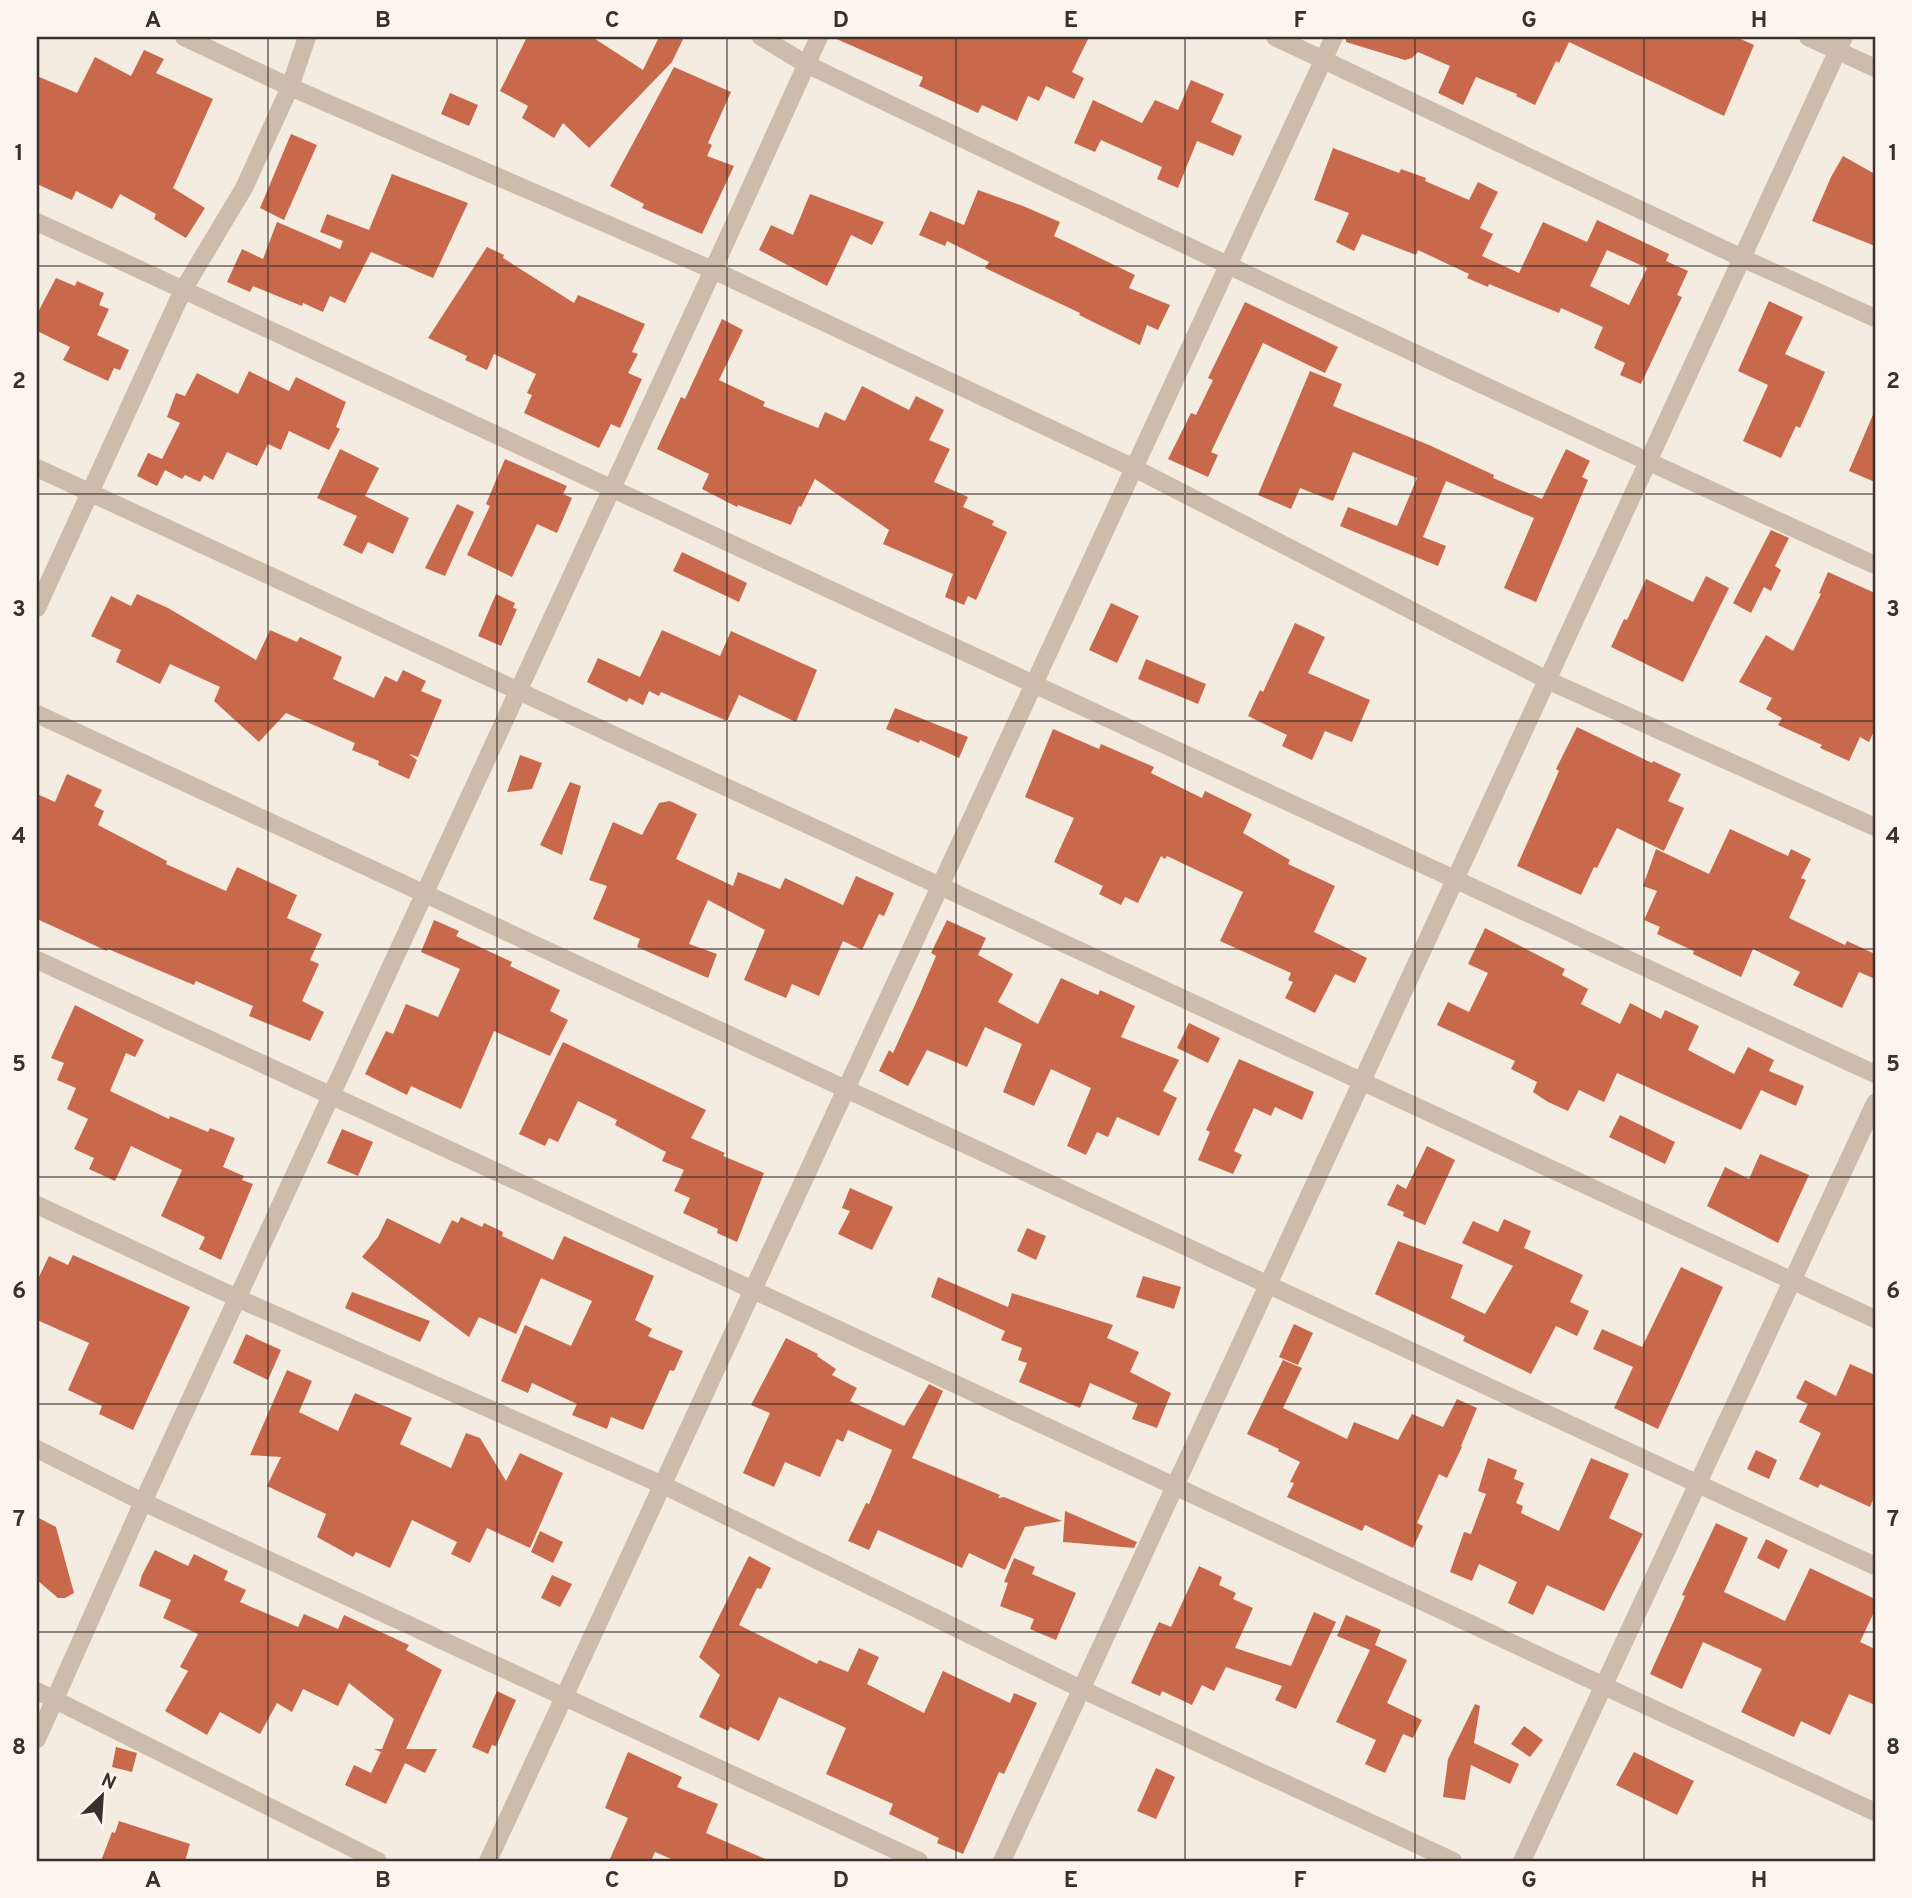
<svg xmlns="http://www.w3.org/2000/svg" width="1912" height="1898" viewBox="0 0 1912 1898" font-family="Overpass,sans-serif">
  <rect width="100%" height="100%" fill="#f4ebe1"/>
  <!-- building -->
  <path fill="#c8694b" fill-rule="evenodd" d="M527,37h65l51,33 16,-33h25l-12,25 -83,86 -26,-25 -9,15 -32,-20 6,-12 -28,-15z
    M832,37h257l-17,35 12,6 -10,21 -28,-13 -7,15 -11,-5 -11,25 -35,-16 -4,8 -59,-27 4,-9z
    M1346,37h390l18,8 -30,71 -155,-74 -10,21 -3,-2 -21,44 -19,-9 1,-2 -41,-17 -13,28 -25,-12 12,-27 -32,-14 -6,6 -7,2 -59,-18z
    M144,50l20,9 -8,14 57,26 -40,89 32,20 -19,30 -32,-19 2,-5 -36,-20 -8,15 -36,-18 -4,9 -35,-16v-108l40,17 18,-36 36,19z
    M674,67l57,25 -23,51 4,2 -5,11 27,10 -32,68 -60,-26 2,-4 -34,-18z
    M1191,80l33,14 -13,28 31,14 -9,20 -36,-15 -19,47 -21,-9 5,-12 -61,-27 -6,12 -21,-9 19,-43 49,23 13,-23 23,10z
    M450,93l28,12 -9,21 -28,-12z
    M291,134l26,11 -33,75 -24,-12z
    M1333,148l66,25 2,-4 25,9 -1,3 44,19 9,-18 20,10 -18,36 13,6 -11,22 37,17 24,-51 44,20 10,-22 72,34 -3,7 22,10 -11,24 5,2 -41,87 -21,-9 5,-12 -31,-15 9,-21 -42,-19 -2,5 -70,-29 -1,3 -21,-9 2,-4 -51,-24 -2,5 -54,-21 -8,17 -18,-9 13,-29 -35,-13zM1607,250l40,18 -18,37 -39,-19z
    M1843,156l32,18v72l-63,-25 19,-44z
    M392,174l76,29 -35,75 -62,-26 -26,51 -15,-7 -7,16 -20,-9 -1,3 -49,-20 -3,6 -23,-10 15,-33 21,10 14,-37 63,27 3,-8 -23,-9 7,-18 42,16z
    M978,190l45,16 37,16 -6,14 81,39 -6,13 41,17 -12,25 -11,-5 -7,20 -61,-30 1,-2 -95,-45 4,-6 -42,-21 -2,5 -26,-11 11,-24 34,14z
    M810,194l74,28 -12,23 -21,-10 -24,51 -68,-36 12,-25 22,10z
    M487,247l17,8 -1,3 71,45 4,-8 67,29 -13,28 6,2 -10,19 14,6 -22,49 -9,-4 -12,24 -75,-35 8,-18 -5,-2 9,-19 -42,-20 -7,16 -22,-10 2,-4 -39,-18z
    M56,278l19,8 2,-5 27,12 -5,12 10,4 -12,26 32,15 -9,20 -6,-2 -6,13 -45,-21 7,-13 -33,-16v-17z
    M1769,301l34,16 -18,37 40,18 -25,56 -4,-2 -15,32 -38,-17 25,-56 -30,-14z
    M1245,302l93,45 -13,26 -62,-30 -52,109 7,3 -10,22 -40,-18 23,-46 5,2 17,-35 -5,-2z
    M722,319l21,11 -24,50 46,22 -2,4 55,22 7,-16 20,9 17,-35 47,24 7,-14 28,14 -15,30 21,9 -16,33 34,15 -5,10 31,14 -2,4 15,7 -31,68 -8,-4 -4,9 -19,-8 8,-23 -70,-30 6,-14 -74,-51 -14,28 -2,-1 -8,19 -53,-20 -1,2 -35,-18 7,-15 -52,-25 24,-52 4,2z
    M249,371l40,20 7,-14 50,25 -10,25 4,2 -11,21 -40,-19 -8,19 -13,-6 -11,22 -30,-14 -14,28 -9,-5 -4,7 -15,-7 -3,4 -17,-9 -8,16 -20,-10 11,-23 14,6 18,-36 -13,-6 9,-24 9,3 12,-23 41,21z
    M1310,371l32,13 -9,22 96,39 65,30 -1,3 49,21 24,-50 24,12 -8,16 6,3 -52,122 -32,-14 30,-70 -88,-37 -23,56 23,9 -8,20 -98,-40 8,-19 49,19 20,-48 -64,-26 -20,49 -33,-13 -9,21 -33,-14z
    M1875,410v72l-26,-11z
    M340,449l39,19 -14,28 44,22 -16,36 -25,-12 -6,12 -19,-9 14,-29 -40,-18z
    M505,459l62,27 -4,8 9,4 -15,35 -20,-9 -25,53 -45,-22 23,-49 -4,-2z
    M457,504l17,8 -29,64 -20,-8z
    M1771,530l18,8 -14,28 6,4 -10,21 -7,-4 -13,26 -18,-10z
    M682,552l65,31 -8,19 -66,-31z
    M1828,572l47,21v136l-6,13 -9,-5 -11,24 -29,-13 2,-3 -44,-20 4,-7 -16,-9 6,-11 -33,-16 27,-47 27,16 28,-57 -2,-1z
    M1706,576l23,12 -46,94 -72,-35 13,-28 3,1 19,-41 47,23z
    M137,594l31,14 88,52 14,-30 27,12 3,-5 42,20 -9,22 41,19 11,-22 12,6 6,-12 23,11 -5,10 21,9 -24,57 -9,-3 8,6 -8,19 -31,-14 1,-4 -27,-11 3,-7 -69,-30 -27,29 -45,-41 6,-14 -50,-23 -10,20 -44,-22 5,-12 -30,-14 20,-40 20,10z
    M496,594l19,9 -2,5 4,1 -16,37 -23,-10z
    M1111,603l28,13 -22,47 -28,-13z
    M1295,623l30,14 -17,36 62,27 -18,42 -27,-11 -13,29 -30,-14 5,-11 -39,-19 12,-26 3,2z
    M662,630l58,26 11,-25 86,39 -21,52 -57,-27 -12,26 -66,-29 -2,4 -10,-5 -6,14 -14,-7 -2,4 -40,-20 11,-24 42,19z
    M1146,659l60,25 -8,20 -60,-25z
    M895,708l73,29 -9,21 -39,-18 -1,3 -33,-14z
    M1577,727l75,36 1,-2 28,13 -13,27 16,7 -20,43 -47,-23 -20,40 -3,-1 -13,28 -64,-29 42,-95 -3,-2z
    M1053,729l46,20 2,-5 53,23 -3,6 51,25 3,-7 47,23 -9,19 47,27 -2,4 47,22 -21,46 53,26 -12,25 -20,-9 -20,39 -30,-15 8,-16 -5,-2 3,-7 -71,-32 23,-49 -76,-36 -2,3 -4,-3 -23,47 -13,-6 -4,8 -22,-11 4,-8 -49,-24 20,-44 -49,-21z
    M520,755l22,8 -10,26 -25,3z
    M67,774l35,16 -8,16 10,5 -6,14 69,36 -1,3 60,27 11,-24 60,28 -10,23 35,16 -12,26 9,4 -17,37 22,11 -14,29 -61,-25 4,-10 -57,-25 -2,4 -86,-36 -1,2 -70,-32v-125l18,8z
    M570,782l11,4 -19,69 -22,-10z
    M670,801l27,13 -21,45 57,27 5,-14 42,17 5,-11 58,27 13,-29 38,17 -10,23 -5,-2 -17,36 -19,-9 -24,55 -27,-12 -6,14 -42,-18 21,-50 -57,-30 -19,44 28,10 -9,24 -71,-31 3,-8 -47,-20 14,-33 -18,-6 24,-58 29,13 17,-32z
    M1730,829l58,27 3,-7 20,10 -10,19 5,2 -17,38 56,27 2,-4 28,13v25l-16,-7 -17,36 -49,-23 7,-13 -47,-23 -12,28 -48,-23 1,-3 -37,-17 3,-7 -16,-7 13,-29 -14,-5 13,-37 53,25z
    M434,920l25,11 -3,5 56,26 -2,4 50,24 -10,21 18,9 -18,36 -56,-25 -33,78 -50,-23 -4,9 -42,-21 21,-43 7,3 13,-30 32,13 22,-48 -39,-17z
    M947,920l39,18 -8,17 35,19 -15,28 40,22 23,-46 37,17 2,-5 35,16 -14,31 58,23 -16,31 14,7 -18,38 -42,-19 -9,20 -11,-5 -11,23 -19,-9 24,-58 -40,-19 -17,37 -31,-14 19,-48 -37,-17 -18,40 -40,-17 -19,36 -29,-15 10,-21 4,3 26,-57 17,-40 -5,-3z
    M1485,928l80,41 -3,6 26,14 -7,15 39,20 10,-21 31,16 4,-9 34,16 -11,24 46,24 14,-27 26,13 -5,11 35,15 -8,20 -35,-16 -20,40 -124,-57 -13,29 -25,-12 -11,21 -20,-9 -15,-10 4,-10 -26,-13 4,-8 -78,-36 11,-23 21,10 19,-39 -20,-9z
    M75,1005l69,35 -9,17 -9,-4 -16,38 59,28 1,-3 38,16 2,-4 25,10 -12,29 21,9 -2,4 11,4 -32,76 -22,-11 6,-12 -44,-21 21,-46 -51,-24 -16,35 -26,-12 5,-11 -20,-9 14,-30 -21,-10 9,-21 -19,-8 7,-17 -13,-5z
    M1189,1023l31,15 -12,25 -31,-15z
    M563,1042l143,68 -15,28 34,15 -2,3 41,17 -27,69 -20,-9 1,-4 -35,-16 7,-15 -16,-7 10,-21 -22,-9 4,-9 -51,-27 2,-5 -39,-19 -20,41 -9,-4 -4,8 -26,-12z
    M1239,1059l75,33 -12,28 -27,-13 -4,9 -17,-8 -20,43 8,4 -9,19 -35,-14 12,-28 -4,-2z
    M1620,1115l55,27 -10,22 -56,-27z
    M342,1129l31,13 -15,34 -31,-13z
    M1427,1146l28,14 -30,65 -22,-9 1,-4 -17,-7 10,-21 9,5z
    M1760,1154l49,21 -31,68 -71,-37 18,-39 24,12z
    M850,1188l43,19 -21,43 -34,-16 12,-23 -8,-3z
    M461,1217l21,10 2,-4 19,9 -1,4 51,24 11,-24 90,40 -19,44 17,9 -4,7 35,15 -9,20 -4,-1 -27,60 -32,-13 -4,12 -35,-14 5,-11 -45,-21 -4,10 -27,-12 24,-56 46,21 21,-45 -51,-23 -25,56 -37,-17 -10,20 -107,-80 16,-20 9,-19 53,26 12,-24 6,3z
    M1504,1219l27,12 -7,17 59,27 -13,27 19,9 -12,25 -21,-10 -25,48 -68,-33 2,-5 -90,-42 23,-53 65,24 -12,33 34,16 28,-48 -51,-23 11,-22 25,11z
    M1027,1228l19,8 -10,24 -19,-9z
    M73,1255l117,52 -57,123 -34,-16 3,-8 -34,-16 21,-47 -52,-23v-39l12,-25 19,9z
    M1681,1267l42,20 -65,142 -44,-21 19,-41 -40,-18 9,-20 40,18z
    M1143,1276l38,11 -7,22 -38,-12z
    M938,1277l70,30 4,-14 101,32 -6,13 32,14 -9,20 41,21 -14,35 -25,-9 6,-15 -48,-21 -10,25 -61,-26 8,-19 -9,-3 4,-12 -21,-8 4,-9 -74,-34z
    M352,1292l78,29 -10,21 -75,-34z
    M1294,1324l19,9 -15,32 -19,-8z
    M246,1334l35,16 -13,30 -35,-17z
    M786,1338l32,16 -1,2 19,13 -4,6 25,13 -7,13 54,25 25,-42 14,7 -31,67 88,37 -2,3 6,-1 58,24 -37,6 -20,43 -36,-17 -7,15 -84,-38 -9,20 -21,-9 18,-38 3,1 23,-54 -44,-20 -5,12 -6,-3 -17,38 -35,-15 -11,25 -31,-14 27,-60 -19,-8z
    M1283,1360l19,8 -19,40 64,31 7,-17 44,18 14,-26 31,13 14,-28 20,9 -16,38 1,1 -15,31 -8,-4 -22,49 6,3 -10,22 -48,-23 -3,6 -75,-34 7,-14 -4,-1 10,-20 -22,-11 1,-2 -32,-15z
    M1850,1364l25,11v120l-5,12 -50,-23 -2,4 -19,-9 22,-46 -22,-11 9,-18 -12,-6 9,-18 31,16z
    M287,1370l25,11 -13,31 39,19 17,-38 57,25 -12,26 51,24 15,-35 14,5 26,43 14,-28 43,20 -33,75 -43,-20 -17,35 -19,-9 6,-12 -45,-22 -22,48 -34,-16 -3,5 -36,-20 9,-23 -59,-28 14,-29 -31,-2z
    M1756,1450l21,10 -8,19 -22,-10z
    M1488,1458l29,12 -3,9 10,4 -8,20 7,3 -2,7 38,18 32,-73 38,16 -20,44 34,16 -39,77 -57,-26 -14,30 -25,-12 9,-21 -38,-18 -7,17 -22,-9 14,-40 7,2 15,-40 -8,-3z
    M1065,1511l72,31 -3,6 -71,-6z
    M37,1517l19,10 18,66 -9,5h-7l-21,-18z
    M1716,1523l32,15 -24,54 61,29 25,-53 65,31v11l-15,32 15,7v56l-26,-11 -19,41 -29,-14 -7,16 -53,-25 21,-43 -59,-27 -21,47 -32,-15 35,-78 -3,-1z
    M540,1531l23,11 -10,21 -22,-11z
    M1766,1539l22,11 -9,19 -22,-11z
    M155,1550l33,16 6,-12 34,17 -4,9 22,10 -6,12 58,25 6,-13 34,15 6,-14 65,30 -3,5 36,20 -36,79h31l-12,24 -20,-10 -19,41 -41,-19 9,-20 17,8 10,-21 -7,-3h8l12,-30 -45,-36 -11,23 -35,-17 -11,23 -15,-9 -17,31 -40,-22 -13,23 -42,-24 23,-40 -8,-4 18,-33 -35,-16 8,-18 -32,-14 3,-11z
    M749,1556l22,12 -10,21 -4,-1 -18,37 78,39 2,-4 29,12 11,-24 20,9 -12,27 57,29 19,-42 67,32 4,-10 23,10 -33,71 -5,-2 -36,82 -26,-11 2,-5 -50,-24 4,-10 -67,-30 20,-46 -67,-31 -20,44 -29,-14 -2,4 -29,-14 21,-42 -21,-18z
    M1014,1558l21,9 -3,7 44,19 -20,47 -26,-11 4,-10 -34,-13 8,-23 -4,-1z
    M1199,1566l23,11 -3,8 17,8 -3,6 20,9 -18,40 56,18 23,-54 22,10 -40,87 -21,-9 7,-14 -56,-19 -12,24 -12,-6 -10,20 -30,-14 -2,5 -29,-13 28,-61 12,5z
    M552,1575l20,9 -12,23 -19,-9z
    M1346,1615l35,15 -6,15 32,15 -20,43 35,17 -9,18 -10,-4 -18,39 -20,-9 11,-24 -40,-18 34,-72 -33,-14z
    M497,1691l19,9 -20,46 -4,-1 -4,9 -16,-7z
    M1475,1704l5,2 -6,37 45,21 -9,20 -39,-19 -6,35 -22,-3 5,-38z
    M1524,1726l19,14 -13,17 -19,-13z
    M116,1747l21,6 -5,19 -20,-5z
    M628,1752l54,25 -5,10 41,17 -12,29 64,28h-94l-21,-9 -4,9h-42l19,-43 -23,-10z
    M1634,1752l60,29 -17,34 -61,-30z
    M1156,1768l19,9 -19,42 -19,-8z
    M119,1821l71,23 -5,17h-84l11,-29 3,1z"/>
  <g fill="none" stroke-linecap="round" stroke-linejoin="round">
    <!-- street -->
    <path stroke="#cdbbac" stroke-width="18" d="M184,37l106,50 423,183 421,198 413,212 328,147
      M761,37l45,27c355,170 710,339 1069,501
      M1275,37l467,221 133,60
      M1808,37l67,31
      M37,222l1838,852
      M37,468l1838,851
      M37,608l146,-318 61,-102 46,-101 17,-50
      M37,714l1838,852
      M37,960l716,330 1122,522
      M37,1205l200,93 426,187 418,204 372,172
      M37,1449l106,53 776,359
      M37,1691l341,170
      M37,1739l106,-237 570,-1232 106,-233
      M488,1861l846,-1824
      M1002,1861l842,-1824
      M1522,1861l353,-758"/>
  </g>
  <!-- grid -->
  <path fill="none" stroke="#3b302b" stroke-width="2" stroke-opacity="0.55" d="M268,37v1824M497,37v1824M727,37v1824M956,37v1824M1185,37v1824M1415,37v1824M1644,37v1824M37,266h1838M37,494h1838M37,721h1838M37,949h1838M37,1177h1838M37,1404h1838M37,1632h1838"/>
  <!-- border -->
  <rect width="1912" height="1898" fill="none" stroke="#fbf5ee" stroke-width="77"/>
  <!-- north arrow -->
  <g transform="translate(102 1796) rotate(25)" stroke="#fbf5ee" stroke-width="5" paint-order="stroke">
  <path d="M0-5L12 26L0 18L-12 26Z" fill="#3b302b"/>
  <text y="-10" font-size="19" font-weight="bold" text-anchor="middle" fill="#3b302b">N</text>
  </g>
  <rect x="38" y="38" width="1836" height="1822" fill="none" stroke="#3b302b" stroke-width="2.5"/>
  <g font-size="23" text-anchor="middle" font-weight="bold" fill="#3b302b">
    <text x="153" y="27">A</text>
    <text x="383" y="27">B</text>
    <text x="612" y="27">C</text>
    <text x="841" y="27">D</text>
    <text x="1071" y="27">E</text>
    <text x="1300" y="27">F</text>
    <text x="1529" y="27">G</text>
    <text x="1759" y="27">H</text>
    <text x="19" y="160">1</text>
    <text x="1893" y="160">1</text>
    <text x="19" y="388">2</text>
    <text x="1893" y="388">2</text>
    <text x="19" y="616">3</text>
    <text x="1893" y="616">3</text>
    <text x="19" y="843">4</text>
    <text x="1893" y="843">4</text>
    <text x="19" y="1071">5</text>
    <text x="1893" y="1071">5</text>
    <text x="19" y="1298">6</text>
    <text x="1893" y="1298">6</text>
    <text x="19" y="1526">7</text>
    <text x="1893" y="1526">7</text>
    <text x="19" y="1754">8</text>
    <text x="1893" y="1754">8</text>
    <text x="153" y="1887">A</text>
    <text x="383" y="1887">B</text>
    <text x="612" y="1887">C</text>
    <text x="841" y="1887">D</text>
    <text x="1071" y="1887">E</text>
    <text x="1300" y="1887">F</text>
    <text x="1529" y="1887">G</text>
    <text x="1759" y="1887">H</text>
  </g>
</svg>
